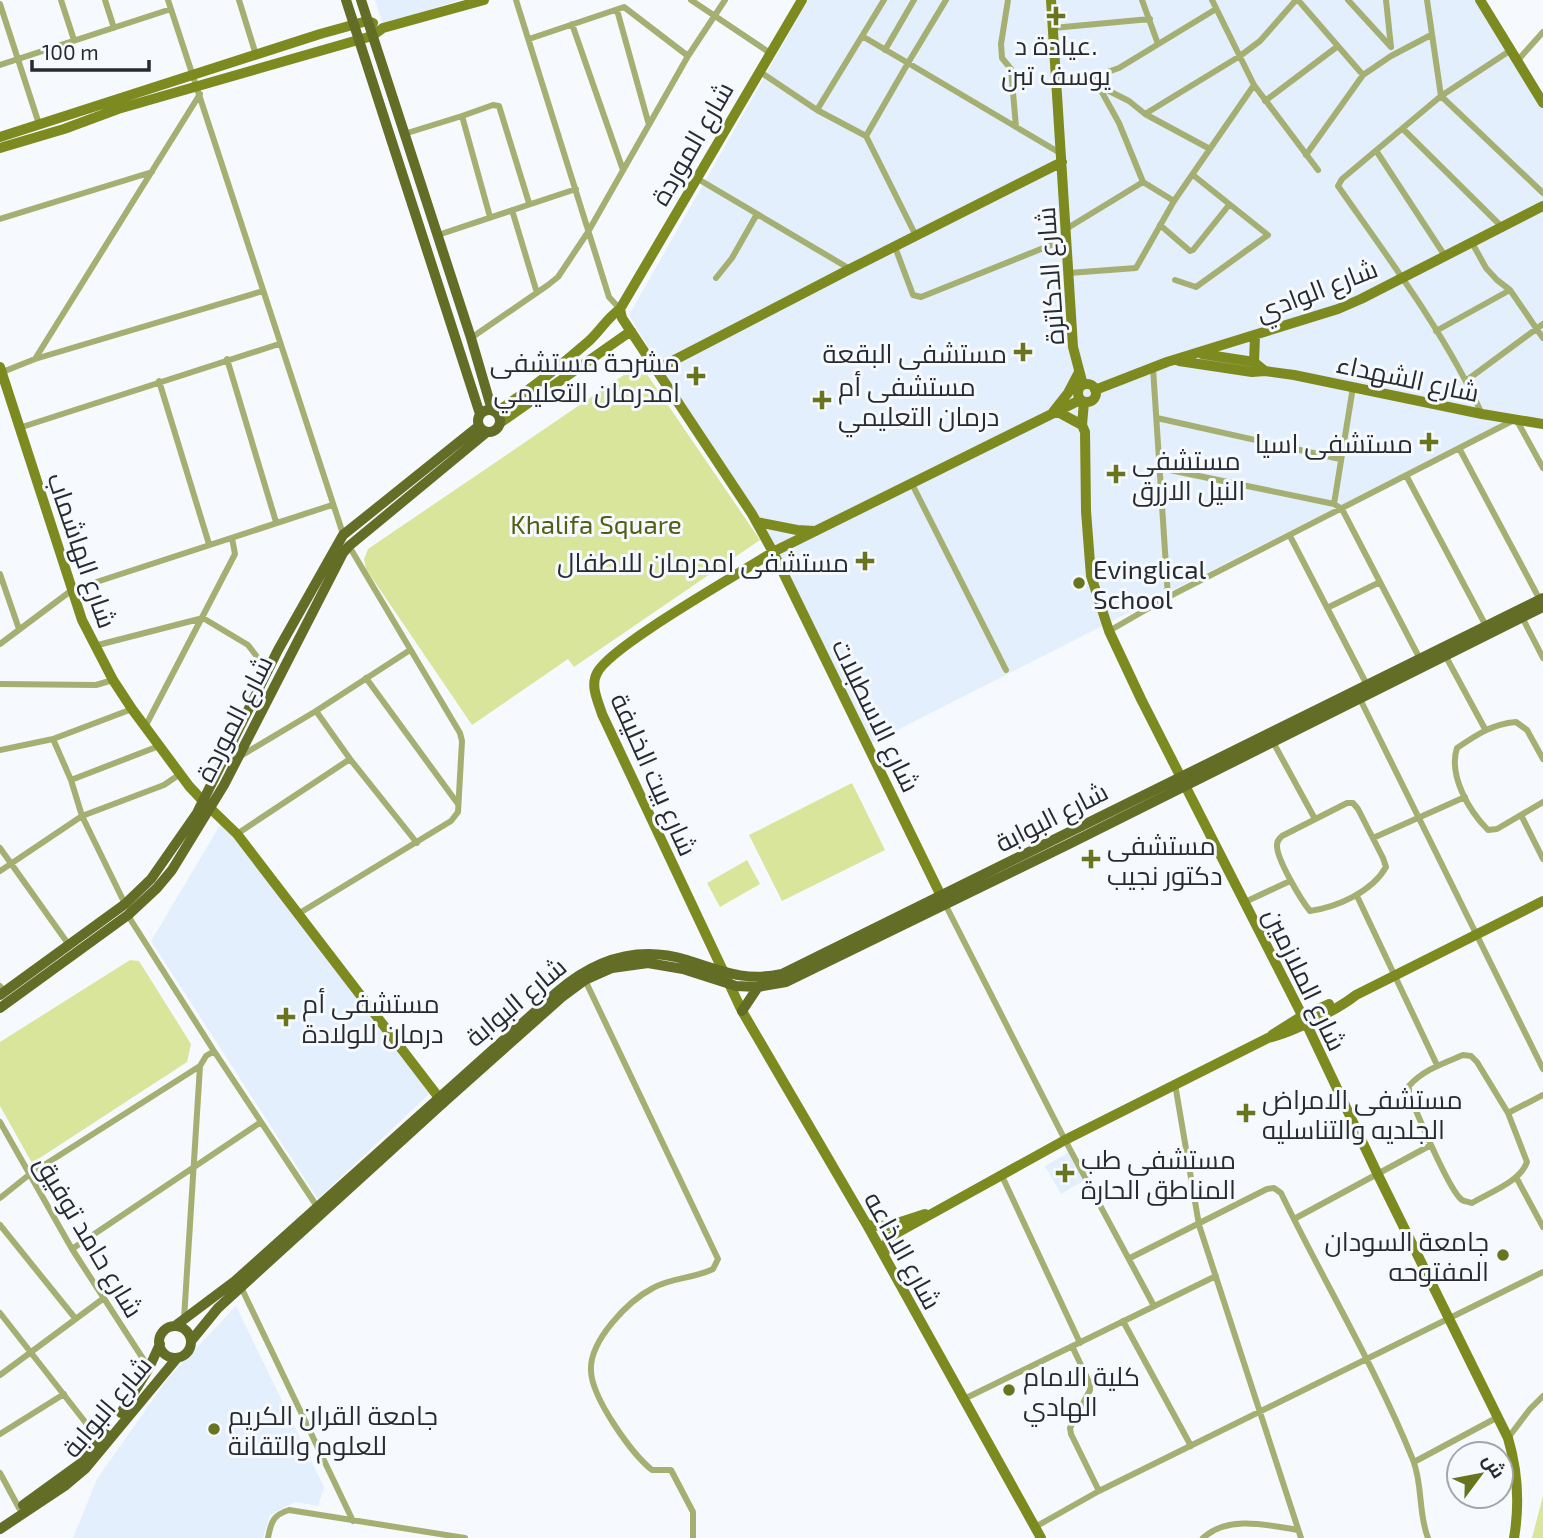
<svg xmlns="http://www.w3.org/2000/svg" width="1543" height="1538" viewBox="0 0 1543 1538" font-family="'Exo 2',Cairo,sans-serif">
  <rect width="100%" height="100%" fill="#f6fafe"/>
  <!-- built -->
  <path fill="#e3effc" d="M375,0h84l-76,25z
    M808,0h670l65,107v316l-29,-6 -646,328 -83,-168 -156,-262z
    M222,822l209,270 -113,107 -167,-258z
    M1069,1152l16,28 -24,14 -16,-28z
    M236,1306l88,181 -6,19 -23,-4 -25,13 -7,23h-190l24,-59 71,-101z"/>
  <!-- green -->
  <path fill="#d8e59a" d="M640,364l120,176 -186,127 -6,-8 -96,66 -106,-156 -2,-10 4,-10z
    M852,783l33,67 -103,51 -33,-66z
    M747,860l13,24 -40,23 -13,-24z
    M130,960l9,1 52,83 -4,18 -155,101 -32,-57v-64z
    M1543,1496v42h-11z"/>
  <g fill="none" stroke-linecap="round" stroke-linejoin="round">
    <!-- street -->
    <path stroke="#a5af72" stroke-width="6" d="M61,0l13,40
      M105,0l9,28
      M168,0l176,537
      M239,0l17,55
      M516,0l93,297 11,12
      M691,0l79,53
      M1008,0l-7,44 1,14 9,11 5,58
      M1142,0l16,44
      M1212,0l42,85 64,85
      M1298,0l65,75
      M1348,0l43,47
      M1386,0l5,47
      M1427,0l14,96 102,97
      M0,4l39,120
      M617,10l32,115
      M572,24l51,146
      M1053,28l97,-9
      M862,36l46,27 38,-63
      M529,39l95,-32 64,49
      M885,50l29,-50
      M1518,60l25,-28
      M0,65l171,-56
      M759,71l58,39 49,26
      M1056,84l37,-7 26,-9 97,-59
      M1098,85l21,38 24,59
      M1099,86l30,15 16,13 65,35
      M1265,101l73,-55
      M817,110l67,-110
      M1145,114l95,-58 20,-15 36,-41
      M1403,129l99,98
      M404,134l58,-18
      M1377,152l68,104
      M1306,155l57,-80 28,-19 40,-21
      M698,179l152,90
      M512,210l25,83
      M490,217l-28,-101 31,-11 6,1 30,97
      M0,219l152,-47
      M1160,225l30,26 3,-1 36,-45
      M1066,229l77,-47 31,19
      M438,235l138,-46
      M916,236l-50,-100 42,-73 152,90
      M1471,241l15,27 11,12 13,10 33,48
      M895,247l18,48 8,2 145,-58
      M1069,273l67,-5 38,-67 80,-116
      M716,278l16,-20 25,-44
      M1175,280l21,7 72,-52 -75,-60
      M1436,331l74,-41
      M471,338l77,-53 10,-8 30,-45 100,-176 37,-56
      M35,359l165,-265
      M227,359l49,163
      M1153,368l15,229
      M0,373l35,-14 228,-68
      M1467,380l76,-56
      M159,381l50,163
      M1353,387l-19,117 8,5 78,150
      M1482,414c-37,-81 -93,-155 -144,-228l4,-7 99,-83 70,-46
      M1157,418l183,41
      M19,428l260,-84
      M1459,448l81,152
      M1160,468l174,36
      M1407,477l79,149
      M912,484l94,186
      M1290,536l77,149
      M0,574l19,55
      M1327,608l53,-26
      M1522,617l21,41
      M1109,631l59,-34 348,-178 27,49
      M0,644l72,-54 260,-85
      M94,646l109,-28 45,27 10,13 14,5
      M1445,655l40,74
      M366,678l92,126
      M0,684l96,1 17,-5
      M1360,699l183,370
      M316,711l34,48 67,84
      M145,727l90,-173 -3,-16
      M53,739l18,41 11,36 43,88
      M1273,742l42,77
      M0,750l53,-11 79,-30
      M239,757l77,-46 94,-61
      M1543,759l-16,-29 -11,-8c-24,2 -40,13 -59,26 -9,27 12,63 31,82l9,-1 46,-27
      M71,780l88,-34
      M1347,803h6l5,6 25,49 3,9c-14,25 -49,40 -76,44 -9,-11 -34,-53 -33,-66 0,-5 2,-6 5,-9z
      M1521,815l22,44
      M237,834l113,-75
      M1373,838l92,-41
      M0,848l69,97
      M0,871l82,-55 82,-31 16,-11
      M1357,896l80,169
      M1245,902l45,-21
      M945,904l120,236 89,166
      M127,914l87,137 104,157
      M298,914l153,-93 7,-9 4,-71 -2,-8 -111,-187
      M585,980l133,279 -5,10c-20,10 -41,8 -60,19 -25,13 -64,53 -62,83 1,27 40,82 61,99h19l22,42v26
      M0,986l1,1
      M1463,1055l8,1 6,6 31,51 19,49c-7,20 -37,30 -55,41 -3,-1 -8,-2 -10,-3 -13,-9 -45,-87 -53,-106v-8c14,-16 35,-23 54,-31z
      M1175,1084l24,141 102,313
      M1508,1113l35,-18
      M0,1122l72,127 77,119
      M1002,1176l78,167
      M1516,1177l27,50
      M0,1198l30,-24 170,-108
      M1294,1219l137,-74
      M0,1225l75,93
      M72,1249l189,-127
      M1130,1258l137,-69 7,-1 7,5c43,89 95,175 132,267 10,25 5,53 15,78
      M241,1287l112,234
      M0,1313l100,128
      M184,1319l16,-253 6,-10 8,-5
      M1123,1321l68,125
      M1072,1346l18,38v6l-20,38 1,6 28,57
      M0,1375l104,-77
      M964,1399l252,-123
      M0,1434l64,-40
      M1508,1438l22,-29 13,-13
      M1414,1462l84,-45
      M0,1473l19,35
      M1035,1527l64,-36 444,-219
      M268,1538c3,-16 5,-23 21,-28l176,28
      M1203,1538c25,-23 64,-13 95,-8"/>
    <!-- secondary -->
    <path stroke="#7d8a1f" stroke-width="10" d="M1051,0l22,347 10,38
      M1480,0l63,103
      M0,137l320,-103 47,-13 6,2
      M0,148l64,-19 54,-20 254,-73 11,-8 101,-28
      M620,309l2,9 130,196 21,38 307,-152
      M1202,354l52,8 11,9
      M1179,361l73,11 13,-1 29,4 188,39 61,10
      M1254,362l1,-26
      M0,367l82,253 31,60 19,29 57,77 14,15
      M657,369l193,-100 212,-107
      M1078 393a9 9 0 1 1 18 0a9 9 0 1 1-18 0Z
      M1095,390l72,-28 171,-53 23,-10 182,-93
      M1084,402l-2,23 3,7 1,79 5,65 18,55 32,68 165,324 72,152 130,263c10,34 12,65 6,100
      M496,412c33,-21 63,-45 93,-71 11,-10 18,-23 31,-32l182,-309
      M1053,412l15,-19 11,-21
      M1058,412l24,13
      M500,423l131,-92
      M757,522l40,8 18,1
      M211,809l26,25 206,269
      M944,902l-171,-350c-32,21 -163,94 -176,121 -7,13 1,28 5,41l140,297 125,214 174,313
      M1272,1035l30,-19 27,-12
      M867,1225l21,1 37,-12
      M884,1255l4,-17 177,-98 203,-102c23,-5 69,-28 88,-43l187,-94"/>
    <!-- primary -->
    <path stroke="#636d26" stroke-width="10" d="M346,0l134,414
      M361,0l110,338 21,72
      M478 421a11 11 0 1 1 22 0a11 11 0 1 1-22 0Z
      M0,995l125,-91 26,-25 46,-66 81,-163 65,-115 136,-109
      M0,1008l128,-93 29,-27 15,-18 52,-85 119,-232 6,-7 138,-114
      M742,1011l16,-24
      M175,1326l60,-45 322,-289c38,-33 81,-47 130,-32 35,11 58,22 95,14l761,-376
      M159 1342a16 16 0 1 1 32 0a16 16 0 1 1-32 0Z
      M191,1341l27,-33 225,-205 119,-106 23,-17 27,-12 36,-5 35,6 53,17 22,1 28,-5 283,-138 474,-237
      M121,1413l28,-45 11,-24
      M23,1505l58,-42 25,-29
      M0,1529l66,-44 19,-16 92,-111"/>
  </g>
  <!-- markers -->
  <g fill="#69741f" stroke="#f6fafe" stroke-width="2.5">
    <path d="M1052.5 5.5h7v7h7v7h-7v7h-7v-7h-7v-7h7z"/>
    <path d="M1019.5 341.5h7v7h7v7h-7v7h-7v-7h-7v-7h7z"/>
    <path d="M692.5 365.5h7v7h7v7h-7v7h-7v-7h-7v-7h7z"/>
    <path d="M818.5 389.5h7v7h7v7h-7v7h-7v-7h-7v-7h7z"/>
    <path d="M1425.5 431.5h7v7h7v7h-7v7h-7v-7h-7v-7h7z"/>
    <path d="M1112.5 463.5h7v7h7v7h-7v7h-7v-7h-7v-7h7z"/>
    <path d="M861.5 550.5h7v7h7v7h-7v7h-7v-7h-7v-7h7z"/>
    <circle cx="1079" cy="583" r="7"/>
    <path d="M1087.5 848.5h7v7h7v7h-7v7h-7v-7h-7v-7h7z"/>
    <path d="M282.5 1006.5h7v7h7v7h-7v7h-7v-7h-7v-7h7z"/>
    <path d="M1242.5 1102.5h7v7h7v7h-7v7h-7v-7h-7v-7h7z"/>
    <path d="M1061.5 1162.5h7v7h7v7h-7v7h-7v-7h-7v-7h7z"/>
    <circle cx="1503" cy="1255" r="7"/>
    <circle cx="1009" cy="1390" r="7"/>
    <circle cx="214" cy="1429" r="7"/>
  </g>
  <g text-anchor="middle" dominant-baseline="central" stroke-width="6" stroke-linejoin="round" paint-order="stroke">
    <!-- poi labels -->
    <g font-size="26" fill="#272b2f" stroke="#f6fafe" text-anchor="start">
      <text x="1056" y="44" text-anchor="middle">عيادة د.<tspan x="1056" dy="30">يوسف تبن</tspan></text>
      <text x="1007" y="352" text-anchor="end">مستشفى البقعة</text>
      <text x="680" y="361" text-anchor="end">مشرحة مستشفى<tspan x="680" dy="30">امدرمان التعليمي</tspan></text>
      <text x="838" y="385">مستشفى أم<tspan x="838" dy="30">درمان التعليمي</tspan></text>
      <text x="1413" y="442" text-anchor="end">مستشفى اسيا</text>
      <text x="1132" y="459">مستشفى<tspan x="1132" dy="30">النيل الازرق</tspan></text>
      <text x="849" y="561" text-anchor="end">مستشفى امدرمان للاطفال</text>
      <text x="1093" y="568">Evinglical<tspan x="1093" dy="30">School</tspan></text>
      <text x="1107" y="844">مستشفى<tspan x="1107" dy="30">دكتور نجيب</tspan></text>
      <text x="302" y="1002">مستشفى أم<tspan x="302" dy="30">درمان للولادة</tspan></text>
      <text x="1262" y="1098">مستشفى الامراض<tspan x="1262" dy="30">الجلديه والتناسليه</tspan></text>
      <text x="1081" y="1158">مستشفى طب<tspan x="1081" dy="30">المناطق الحارة</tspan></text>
      <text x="1489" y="1240" text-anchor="end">جامعة السودان<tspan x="1489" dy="30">المفتوحه</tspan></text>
      <text x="1023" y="1375">كلية الامام<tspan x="1023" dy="30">الهادي</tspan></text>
      <text x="228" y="1414">جامعة القران الكريم<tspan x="228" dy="30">للعلوم والتقانة</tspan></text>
    </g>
    <!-- street labels -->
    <g font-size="26" fill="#272b2f" stroke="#f6fafe">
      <text transform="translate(691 143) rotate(-60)">شارع الموردة</text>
      <text transform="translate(1049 276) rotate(-94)">شارع الدكاترة</text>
      <text transform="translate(1316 289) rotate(-21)">شارع الوادي</text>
      <text transform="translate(1408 377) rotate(12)">شارع الشهداء</text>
      <text transform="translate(83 550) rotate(71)">شارع الهاشماب</text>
      <text transform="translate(877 715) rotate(64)">شارع الاسطبلات</text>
      <text transform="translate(233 718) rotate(-63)">شارع الموردة</text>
      <text transform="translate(655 774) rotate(66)">شارع بيت الخليفة</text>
      <text transform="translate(1051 816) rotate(-27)">شارع البوابة</text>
      <text transform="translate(1306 979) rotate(64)">شارع الملازمين</text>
      <text transform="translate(515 1001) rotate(-40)">شارع البوابة</text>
      <text transform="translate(90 1236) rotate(59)">شارع حامد توفيق</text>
      <text transform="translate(904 1250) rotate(61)">شارع الاذاعه</text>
      <text transform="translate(106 1406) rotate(-50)">شارع البوابة</text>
    </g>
    <!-- park labels -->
    <g font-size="26" fill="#535d14" stroke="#f6fafe">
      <text x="596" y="523">Khalifa Square</text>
    </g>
  </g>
  <!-- north arrow -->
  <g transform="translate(1480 1475) rotate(58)"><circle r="33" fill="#f6fafe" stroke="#a3a7ab" stroke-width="2"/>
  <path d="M0-5L12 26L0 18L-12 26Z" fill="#69741f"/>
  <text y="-10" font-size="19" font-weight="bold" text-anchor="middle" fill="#272b2f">ش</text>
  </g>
  <!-- scale -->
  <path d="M32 60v10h117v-10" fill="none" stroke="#272b2f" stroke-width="3.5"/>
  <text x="42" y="60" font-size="21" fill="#272b2f" stroke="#f6fafe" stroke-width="5" paint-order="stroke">100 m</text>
</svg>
